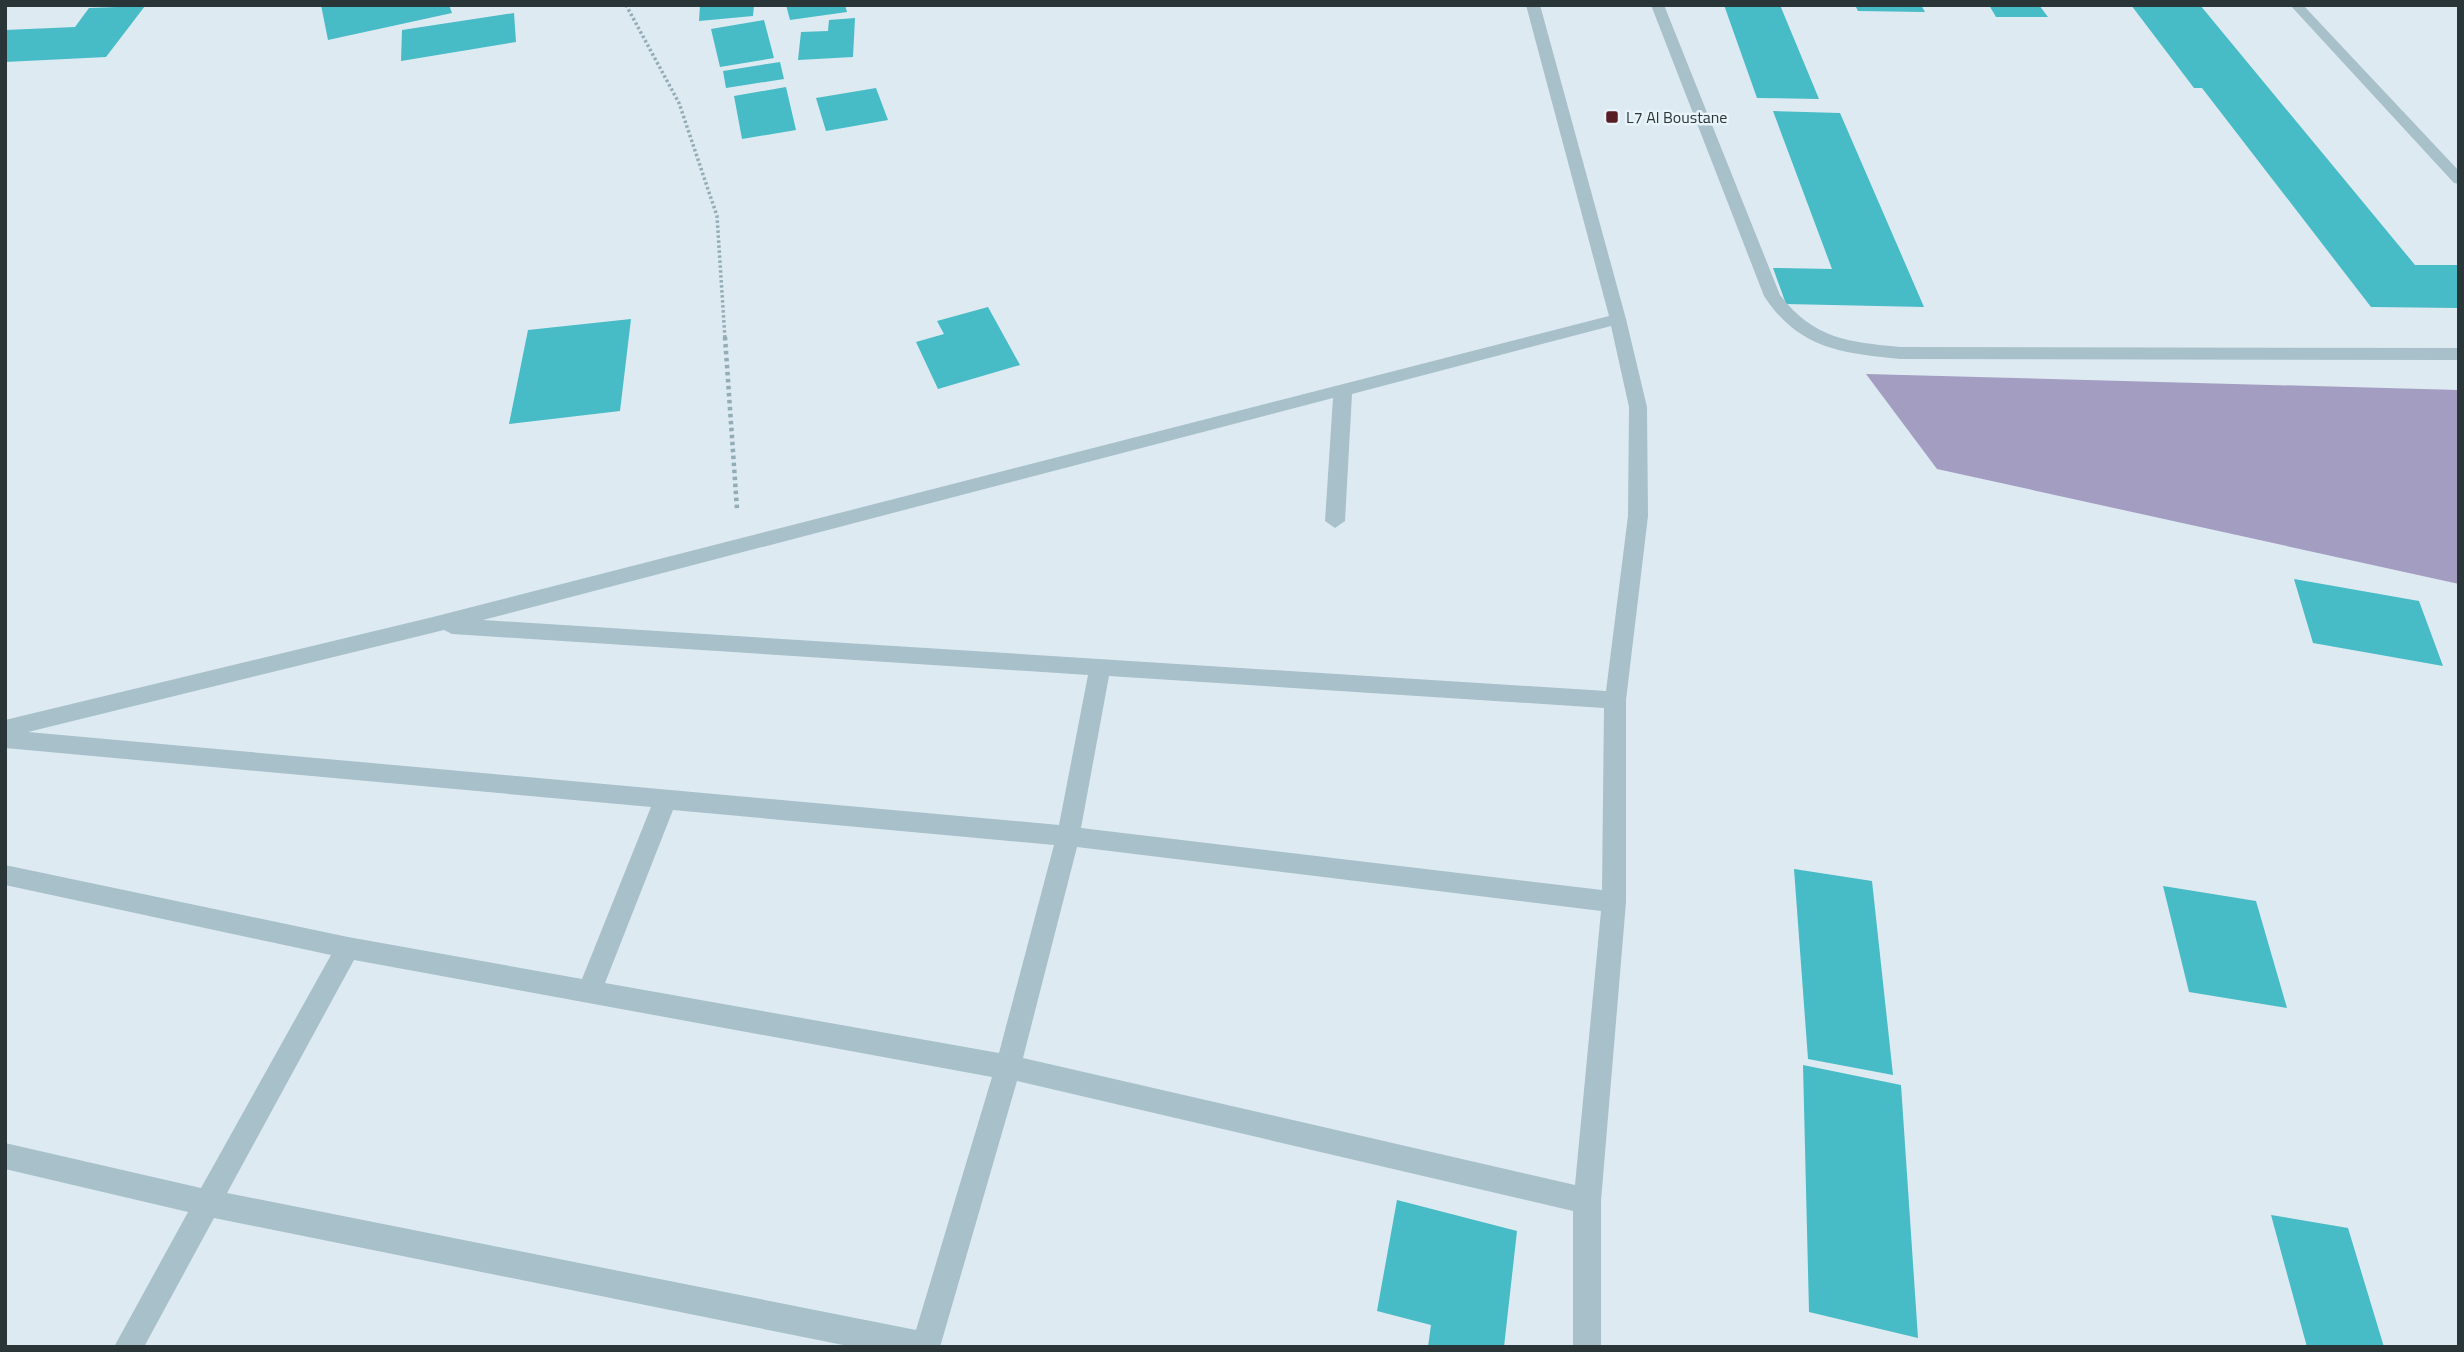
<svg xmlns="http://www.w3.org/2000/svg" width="2464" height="1352" viewBox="0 0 2464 1352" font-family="'Titillium Web',sans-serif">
  <rect width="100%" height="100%" fill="#ddeaf2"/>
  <!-- green -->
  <path fill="#a39dc1" d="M1866,374l593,16v194l-522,-115z"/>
  <!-- building -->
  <path fill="#47bbc6" d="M321,5h128l3,8 -124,27z
    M700,5h54l-1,11 -54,5z
    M786,5h59l2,7 -57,8z
    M1724,5h56l39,94 -62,-1z
    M1855,5h66l4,7 -67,-1z
    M1989,5h50l9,12h-52z
    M2131,5h69l215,260h44v43l-88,-1 -169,-219h-8z
    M145,6l-39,51 -101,5v-32l70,-3 14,-19z
    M514,13l2,29 -115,19 1,-31z
    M855,18l-2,39 -55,3 3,-28 27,-1 1,-11z
    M764,20l10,38 -54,9 -9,-38z
    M780,62l4,17 -58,9 -3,-17z
    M786,87l10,43 -54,9 -8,-43z
    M876,88l12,32 -62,11 -10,-33z
    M1773,111l67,2 84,194 -138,-3 -13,-36 59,1z
    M988,307l32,58 -82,24 -22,-47 28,-8 -7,-13z
    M631,319l-11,92 -111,13 19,-94z
    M2294,579l125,22 24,65 -130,-23z
    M1794,869l78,12 21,194 -85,-16z
    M2163,886l93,15 31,107 -98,-16z
    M1803,1065l98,20 17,253 -109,-26z
    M1397,1200l120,31 -13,116h-76l3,-22 -54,-14z
    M2271,1215l77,13 36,119h-77z"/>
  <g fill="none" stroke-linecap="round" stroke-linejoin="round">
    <!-- path-far1 -->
    <path stroke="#93adb6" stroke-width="3.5" stroke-dasharray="2.5 2.5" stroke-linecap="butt" d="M626,5l53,98 38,113 8,123"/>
    <!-- path -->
    <path stroke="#93adb6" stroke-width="4.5" stroke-dasharray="3.5 3.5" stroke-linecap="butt" d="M725,337l12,172"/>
    <!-- street -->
    <path fill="#a8c0ca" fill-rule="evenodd" d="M1526,5h14l86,314 21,88 1,109 -22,184v202l-25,299v146h-28v-136l-556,-130 -77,266h-87l-639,-129 -70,129h-30l74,-135 -183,-43v-26l196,45 130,-233 -326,-70v-20l343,72 234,42 69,-172 -646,-59v-28l428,-103 1176,-301zM1611,326l18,81 -1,109 -22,175 -1123,-71 850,-222 -8,123 10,7 10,-7 7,-127zM444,630l8,4 636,41 -29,150 -1031,-93zM1109,676l495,32 -2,182 -521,-62zM673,810l381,35 -55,208 -394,-70zM1077,847l524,64 -26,274 -552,-127zM354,960l638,117 -76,253 -689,-137z
      M1651,5h13l116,290c34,44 68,47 120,52l559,1v12l-559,-1c-59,-6 -101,-10 -136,-63z
      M2290,5h13l156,166v13l-5,-1z"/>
  </g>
  <!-- markers -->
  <rect fill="#591e23" stroke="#e9f3fa" stroke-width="2.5" x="1605" y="110" width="14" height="14" rx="3.5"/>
  <g text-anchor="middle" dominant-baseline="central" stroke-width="5" stroke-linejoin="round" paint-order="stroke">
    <!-- far-poi labels -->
    <g font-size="16" fill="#293537" stroke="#e9f3fa" text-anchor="start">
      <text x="1626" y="117">L7 Al Boustane</text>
    </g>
  </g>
  <!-- border -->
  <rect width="2464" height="1352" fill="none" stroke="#293537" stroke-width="14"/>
</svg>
